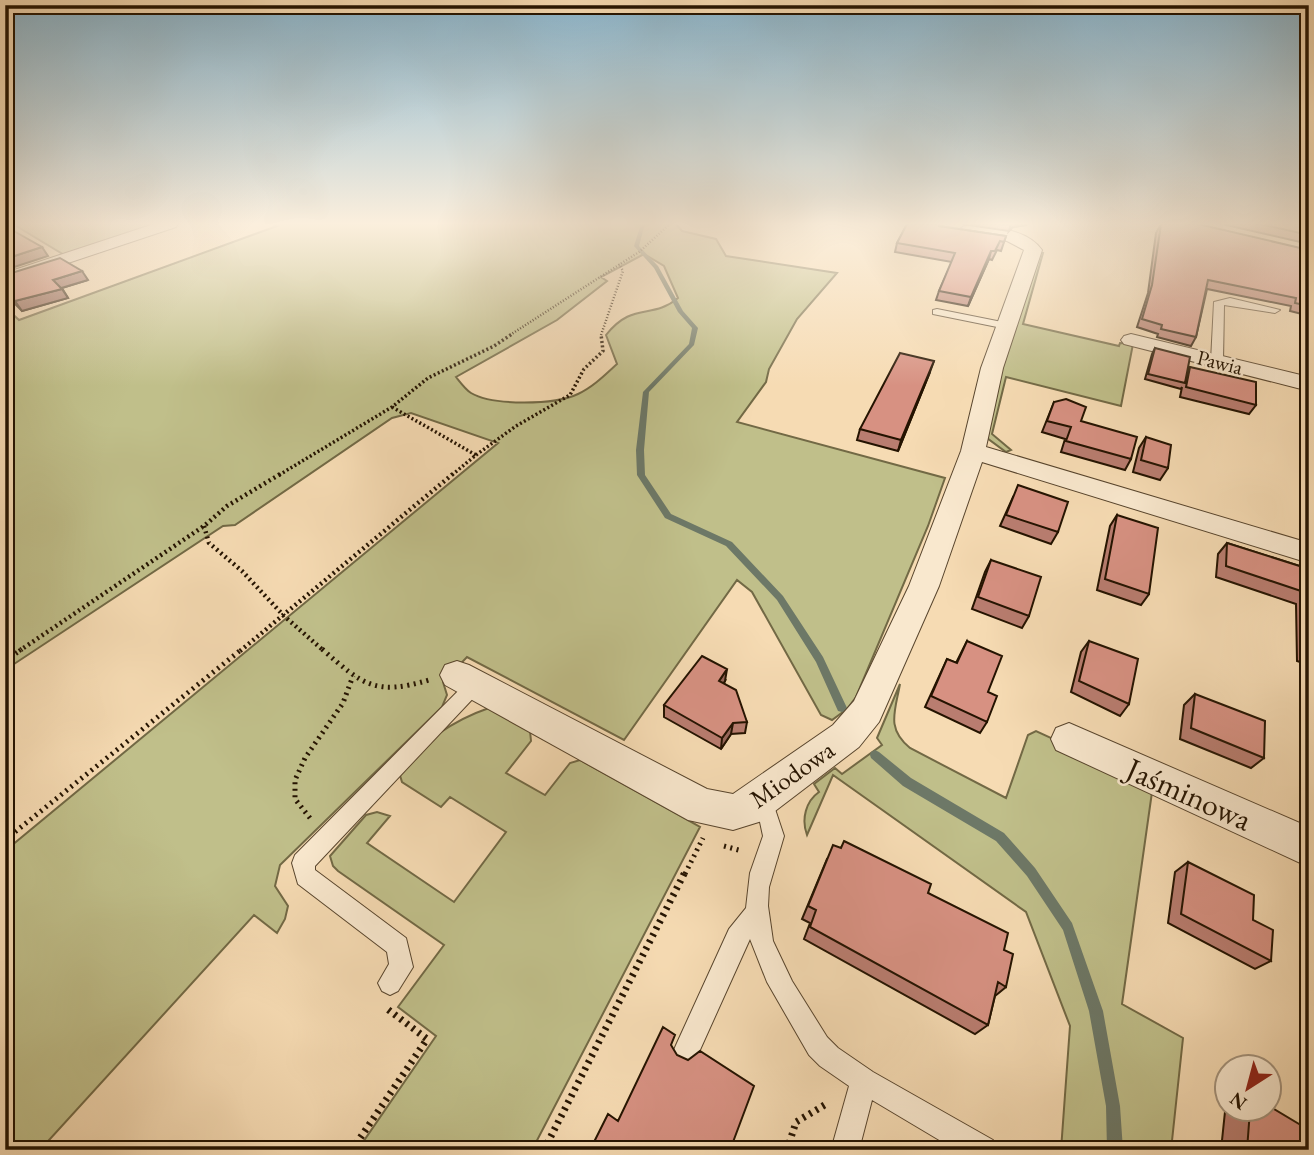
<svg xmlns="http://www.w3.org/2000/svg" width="1314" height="1155" viewBox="0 0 1314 1155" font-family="'EB Garamond',serif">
  <rect width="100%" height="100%" fill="#f6dbb3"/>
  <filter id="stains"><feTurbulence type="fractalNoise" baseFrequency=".00286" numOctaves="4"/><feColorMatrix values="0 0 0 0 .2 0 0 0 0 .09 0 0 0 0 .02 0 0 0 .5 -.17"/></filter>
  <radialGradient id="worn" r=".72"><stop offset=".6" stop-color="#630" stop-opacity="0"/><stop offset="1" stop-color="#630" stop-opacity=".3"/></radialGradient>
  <!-- green -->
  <path fill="#c0bf8a" stroke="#726945" stroke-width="2" fill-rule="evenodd" d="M13,224h150l-97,32z
    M273,224h403l6,7 34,8 10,17 111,17 -40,46 -28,50 -3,13 -29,40 208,56 -17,48 -72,171 -9,12 -15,11 -11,-5 -69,-123 -15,-12 -113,160 -157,-83 -24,25 4,13 -5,12 -162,158 -5,21 13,20 -3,13 -8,14 -23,-18 -214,235h-35v-299l493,-408 -87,-30 -19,5 -157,107 -12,1 -218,144v-363l14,13 258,-94zM644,254l20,12 14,32c-26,22 -45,3 -72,37l11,29c-12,11 -24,23 -39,30 -23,11 -85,12 -107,-1 -5,-3 -11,-11 -15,-16l101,-57 50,-39 -6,-4z
    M1038,252l5,1 -20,71 96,22 1,-3 13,1 -12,62 -115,-29 -14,57 19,16 -5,2 -19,-14 9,-51z
    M900,684c-5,28 -14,44 10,64l96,50 22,-63 8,-4 117,54 -31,219 61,34 -12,112h-110l9,-124 -44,-114 -193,-137 -26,60c-6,-16 -1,-34 12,-43l-5,-8 21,-16 7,6 40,-29 -5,-7z
    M489,708l41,23 1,10 -25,32 39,22 25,-32 10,-3 120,67 -168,323h-166l-5,-5 75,-109 -38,-29 46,-62 -106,-74 -5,-5 -3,-10 36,-41 11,-3 13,4 -23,27 87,59 52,-70 -56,-35 -9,10 -39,-25 -3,-10c22,-30 55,-52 90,-64z"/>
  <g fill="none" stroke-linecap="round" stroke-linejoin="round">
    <!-- stream -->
    <path fill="#6d7867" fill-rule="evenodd" d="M641,224h4l-6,22 19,20 25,45 15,17 -4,17 -45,47 -5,58 1,25 26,39 61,28 51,54 40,61 24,51 -1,3 -4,1 -4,-1 -22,-49 -39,-62 -51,-54 -61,-28 -28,-43 -1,-25 7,-58 46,-48 3,-16 -14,-16 -24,-44 -20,-22z
      M875,750l4,2 32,26 93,55 31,35 37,55 31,88 17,95 3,44h-16l-1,-44 -17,-95 -26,-81 -36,-54 -31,-35 -93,-55 -32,-28 -1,-3 1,-3z"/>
    <defs>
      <path id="service" d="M1309,239v12l-8,2 4,-11z
        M1230,298l50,12 -5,3 -51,-8 -1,56 -6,3 -6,-3 3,-59z
        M937,309l70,14 5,3 -5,3 -74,-15v-4z
        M475,678l6,2 3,5 -3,5 -166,176v4l91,68 7,29 -15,24 -8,4 -8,-4 -4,-8 11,-19 -2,-12 -89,-68 -6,-21 3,-8 174,-175z
        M759,792l7,3 9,14 9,27 -15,51 -1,19 5,35 19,40 35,56 11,11 35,24 120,68 4,10h-41l-84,-50 -13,50h-28l18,-64 -29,-20 -11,-11 -42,-73 -17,-43 -55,122 -9,4 -9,-4 -4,-9 4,-9 52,-114 17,-21 4,-35 13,-37 -3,-14 -11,-20 3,-7z"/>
      <path id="minor" d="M154,224h24l-2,3 -171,57v-11z
        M966,225c26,3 59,2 76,25l-39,118 -17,79 323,96v20l-327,-101 -43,124 -60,136 -20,25 -97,74 -29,9 -45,-10 -243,-135 -5,-10 5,-10 12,-4 12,4 238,124 26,5 100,-69 21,-24 55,-115 52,-135 20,-83 43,-118 -17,-9 -47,-8 -2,-3z
        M1131,334l178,43v14l-185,-47 -3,-4 3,-4z
        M1069,723l240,104v40l-253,-117 -5,-11 5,-11z"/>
    </defs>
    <!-- service casing -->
    <use href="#service" stroke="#58452d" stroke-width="2"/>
    <!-- minor casing -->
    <use href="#minor" stroke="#58452d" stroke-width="2"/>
    <!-- path-far4 -->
    <path stroke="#241300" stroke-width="2.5" stroke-dasharray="1 2" stroke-linecap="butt" d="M510,335l129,-83 31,-28
      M601,335l22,-64 -4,-7"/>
    <!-- path-far3 -->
    <path stroke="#241300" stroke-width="3.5" stroke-dasharray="2 2.5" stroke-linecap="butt" d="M392,407l84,48 -24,20
      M476,455l40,-29 54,-31 14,-26 19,-18 -2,-17
      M279,475l113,-68 36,-29 66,-32 18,-12"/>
    <!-- path-far2 -->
    <path stroke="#241300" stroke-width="4.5" stroke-dasharray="2 3.5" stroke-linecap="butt" d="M204,526l5,17 33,28 42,45 40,35
      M19,651l185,-125 23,-20 55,-33
      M240,651l214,-178"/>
    <!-- path-far1 -->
    <path stroke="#241300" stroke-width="5" stroke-dasharray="2 4.5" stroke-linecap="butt" d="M322,649c41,36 53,47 107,31
      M5,661l17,-12
      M310,818l-15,-19v-19l10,-22 38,-55 10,-27
      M5,840l237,-191
      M724,846l18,5
      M685,874l18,-36"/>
    <!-- path -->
    <path stroke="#241300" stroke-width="7" stroke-dasharray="2.5 5" stroke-linecap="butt" d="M352,1150l75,-111 -41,-31
      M544,1150l141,-278
      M787,1150l9,-28 32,-19"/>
    <!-- service -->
    <use href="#service" fill="#f9e8ce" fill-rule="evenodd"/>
    <!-- minor -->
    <use href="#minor" fill="#f9e8ce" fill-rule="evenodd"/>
  </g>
  <!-- wall -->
  <path fill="#b97d70" stroke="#241300" stroke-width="2" d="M907,224h32l-1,1 1,1 67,10 -5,15 -4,-1 -5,10 -3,-1 -21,47 -32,-6 3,-9 13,-29 -57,-10 2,-9z
    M962,224h65l-1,1 -13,2 -4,4z
    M1161,224l148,26v76l-5,-1 2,-10 -16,-4 1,-5 -84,-17 -11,48 -5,9 -34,-9 1,-3 -21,-7 11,-34 8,-60z
    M1222,224h87v20z
    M5,275l83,5 -26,8 6,10 -46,13 -17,-17z
    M1155,348l32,24 3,-5 66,38 -7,9 -69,-17 2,-10 -1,2 -36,-10 7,-25z
    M930,372l-32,79 -41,-11 3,-11z
    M1054,402l77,57 -6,11 -64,-18 4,-13 -23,-7z
    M1146,437l22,31 -8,12 -27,-8 6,-24z
    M1013,497l45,35 -7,12 -51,-18z
    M1117,515l32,79 -8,11 -44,-15 13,-64z
    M1227,543l82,26v96l-12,-4 -1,-57 -80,-27 2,-23z
    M991,560l38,56 -7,12 -50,-19 13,-37z
    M967,641l21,51 -1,30 -7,11 -55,-26 22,-48 9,4z
    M1089,641l40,63 -9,12 -49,-24 10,-40z
    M725,681l-1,2 23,39 -2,11 -14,1 -10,15 -57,-32v-12z
    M1195,694l69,64 -13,10 -71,-29 4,-34z
    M827,859l101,34 76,57 2,37 -11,9 -7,29 -13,9 -171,-95 6,-16 -8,-4z
    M1188,862l83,99 -16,8 -87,-46 7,-51z
    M1226,1102l1,8h42l40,40h-88z"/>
  <!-- shaded-wall -->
  <path fill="#96665b" stroke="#241300" stroke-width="2" d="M1011,224h16l-1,1 -13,2 -4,4z
    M42,247l6,9 -43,14v-11z
    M991,251l-2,8 -21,47 3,-9z
    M82,271l6,9 -30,9 -5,-9z
    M62,289l6,9 -46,13 -7,-10z
    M934,361l-4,11 -32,79 3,-11z
    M727,669l-2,12 -8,11 2,-11z
    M733,723l-2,11 -10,15 1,-11z"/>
  <!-- building -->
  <path fill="#d79182" stroke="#241300" stroke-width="2" d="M907,224h31l1,2 67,10 -2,6 -4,-1 -5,10h-4l-20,46 -32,-6 16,-38 -58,-10z
    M1161,224h37l111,26v56l-14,-3 1,-5 -88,-18 -12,57 -35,-8 1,-4 -20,-6 10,-34z
    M1260,224h49v11z
    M5,226l37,21 -37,12z
    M60,258l22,13 -29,9 9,9 -47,12 -10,-10v-16z
    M1155,348l35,9 -5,26 -37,-9z
    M900,353l34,8 -33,79 -41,-11z
    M1190,367l66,15v23l-70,-18z
    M1066,399l20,8 -5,14 56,16 -6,22 -65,-18 5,-14 -24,-6 7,-19z
    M1146,437l25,8 -3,23 -27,-8z
    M1018,485l50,17 -10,30 -52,-17z
    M1117,515l41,13 -9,66 -44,-15z
    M1227,543l82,26v73l-2,-49 -81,-27z
    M991,560l50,17 -12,39 -51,-19z
    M967,641l35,15 -14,36 9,4 -10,26 -56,-26 16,-37 10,4z
    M1089,641l49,18 -9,45 -50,-23z
    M702,656l25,13 -8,12 17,9 11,32 -14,1 -11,15 -58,-33z
    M1195,694l70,27 -1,37 -73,-30z
    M844,841l87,43 -3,9 80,40 -4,17 9,4 -7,33 -8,-5 -10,43 -178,-98 6,-17 -8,-4 25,-61 8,3z
    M1188,862l66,33 -1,25 20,10 -2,31 -90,-47z
    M663,1027l12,8 -4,10 6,10 11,5 12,-9 54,35 -24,64h-140l18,-36 10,7z
    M1269,1106l40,24v20h-62l3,-40h19z"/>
  <!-- sky -->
  <linearGradient id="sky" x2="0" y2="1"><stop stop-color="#8ab7d0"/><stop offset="0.58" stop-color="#fbefdd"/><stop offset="1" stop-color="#fbefdd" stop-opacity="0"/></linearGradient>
  <rect width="1314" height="386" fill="url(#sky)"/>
  <g text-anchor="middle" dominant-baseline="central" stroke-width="5" stroke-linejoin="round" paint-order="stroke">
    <!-- far-street labels -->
    <g font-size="21" fill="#241300" stroke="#f9e8ce">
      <text transform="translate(1220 362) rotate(14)">Pawia</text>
    </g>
    <!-- street labels -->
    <g font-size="26" fill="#241300" stroke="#f9e8ce">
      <text transform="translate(792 774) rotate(-35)">Miodowa</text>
    </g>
    <!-- near-street labels -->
    <g font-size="32" fill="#241300" stroke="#f9e8ce">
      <text transform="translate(1189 794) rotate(24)">Jaśminowa</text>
    </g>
  </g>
  <!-- margin -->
  <rect width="1314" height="1155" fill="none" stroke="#f6dbb3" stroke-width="28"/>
  <rect x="7" y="7" width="1300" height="1141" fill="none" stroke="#241300" stroke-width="3.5"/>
  <rect x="14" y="14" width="1286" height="1127" fill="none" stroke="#241300" stroke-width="2"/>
  <!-- north arrow -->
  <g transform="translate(1248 1088) rotate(216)"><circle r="33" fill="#f9e8ce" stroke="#a4937c" stroke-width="2"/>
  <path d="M0-5L12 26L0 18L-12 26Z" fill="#8f2418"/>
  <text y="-10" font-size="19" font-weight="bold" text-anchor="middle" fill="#241300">N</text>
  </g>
  <rect width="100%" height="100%" filter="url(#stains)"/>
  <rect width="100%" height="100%" fill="url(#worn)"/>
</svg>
